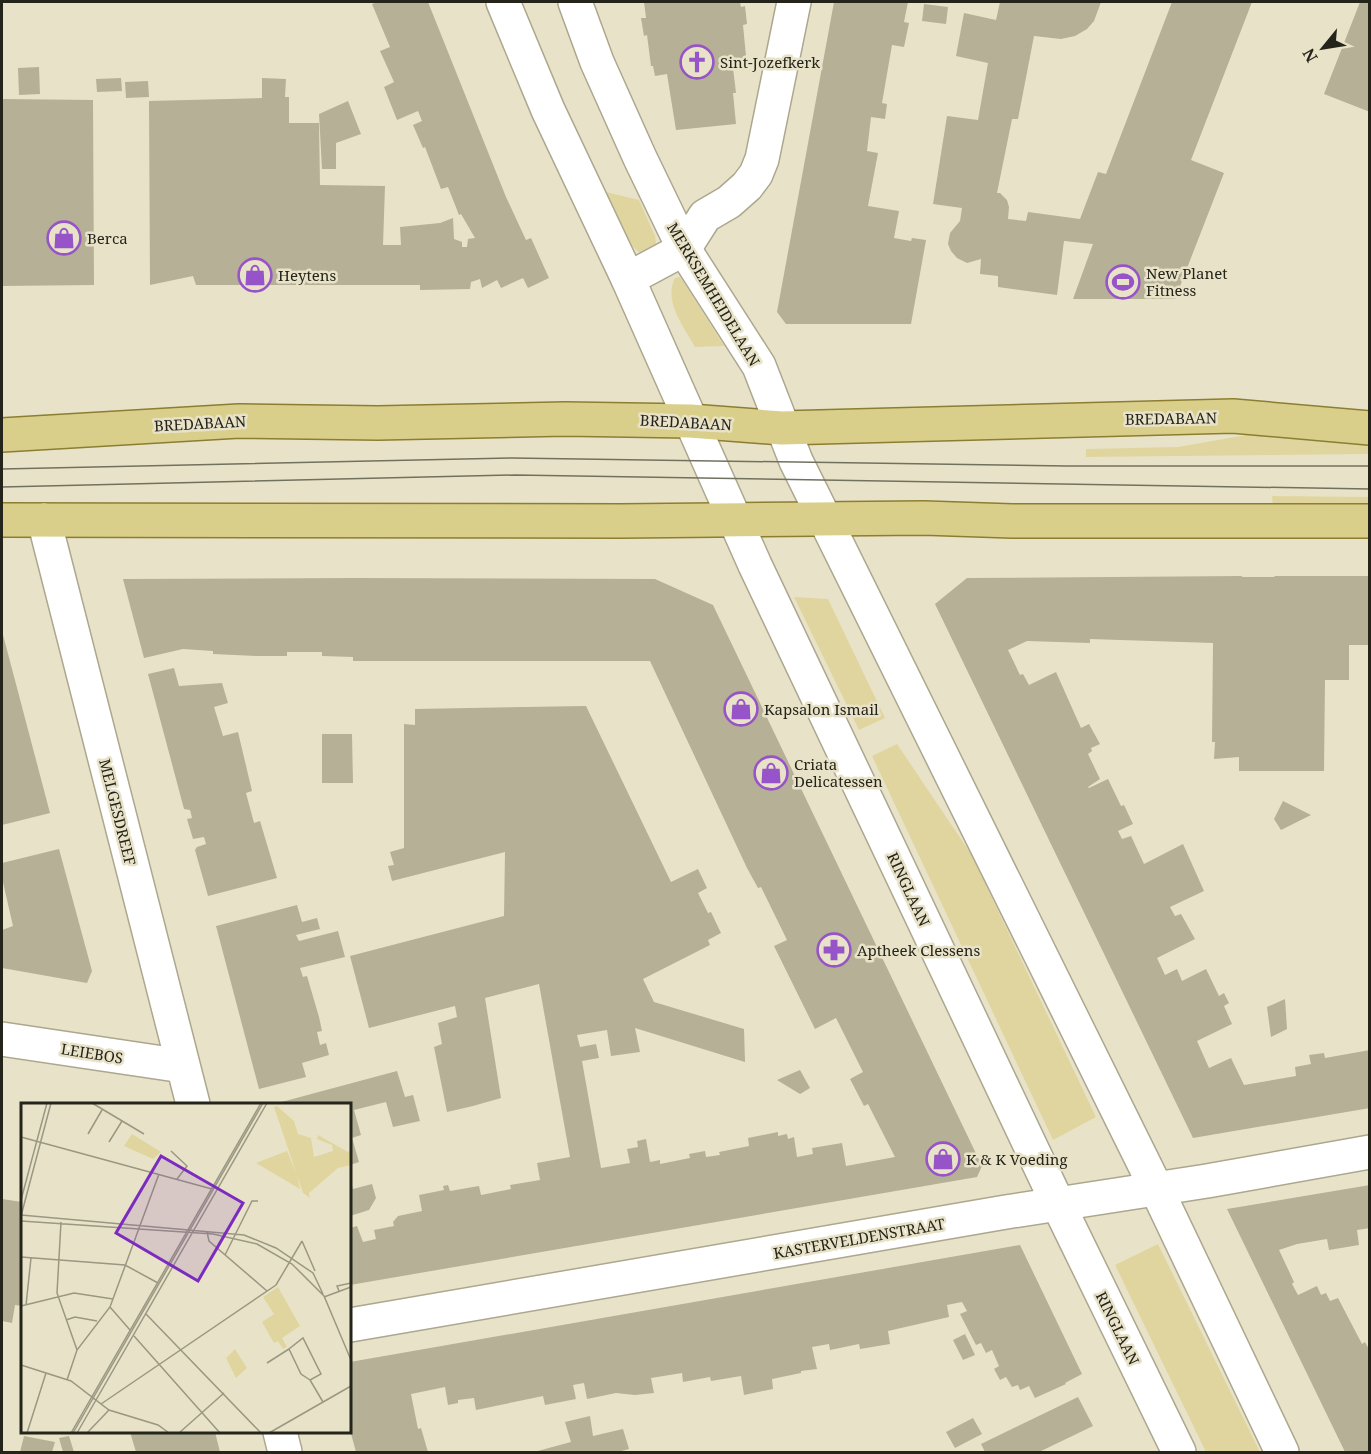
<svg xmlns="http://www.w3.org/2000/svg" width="1371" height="1454" viewBox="0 0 1371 1454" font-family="'Noto Serif',serif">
  <rect width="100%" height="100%" fill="#e8e3c8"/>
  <!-- green -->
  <path fill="#e0d59e" d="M602,191l37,9 16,36 1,8 -5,7 -12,1 -6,-5z
    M680,277l3,4 41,65 -29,1c-11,-20 -32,-46 -20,-69z
    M1252,434l25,1 93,9 -1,10 -283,3v-8l92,-2z
    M1272,496l97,1v8l-96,1z
    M794,597l34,2 57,119 -26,12z
    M897,744l74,110 125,263 -43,23 -181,-384z
    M1158,1244l102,208h-54l-91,-187z"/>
  <!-- building -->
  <path fill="#b5b096" d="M378,2h50l78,195 20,43 5,-2 18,40 -21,10 -5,-10 -22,10 -4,-8 -15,8 -2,-9 -9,3 -1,7 -50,1v-5h-224l-3,-9 -43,9 -1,-184 113,-3v-20l24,1 -1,18h4v26h30l1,62 65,1 -2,59h18l-1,-18 40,-4 13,-5 1,21 8,3v5h5l1,-8 7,-1 -14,-24 -2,1 -11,-28 -7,2 -16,-42 -2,1 -10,-23 9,-4 -4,-10 -21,9 -13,-33 10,-5 -14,-31 10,-4 -18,-43z
    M644,2h96l1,5 4,-1 2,18 -4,1 3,31 -2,1 1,10 -12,1 3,25h-3l3,31 -60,6 -9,-56 -12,2 -2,-10h-2l-4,-31 -3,1 -3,-18h5z
    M834,2h74l-4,20 5,1 -5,24 -12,-2 -10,58 5,1 -2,15 -14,-2 -4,34 11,2 -10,53 31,5 -5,27 17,3 1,-3 14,2 -15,84h-125l-9,-12z
    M1000,2h101l-7,19 -7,8 -12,7 -14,3 -27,-3 -16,83h-6l-15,74h3l7,7 2,7 -1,12 18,2 2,-9 52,7 18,-47 8,2 66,-172h80l-61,158 33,13 -49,126h-102l20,-55 -29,-3 -7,54 -59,-8v-11l-18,-2 1,-15 -14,4 -10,-5 -6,-7 -3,-7 2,-11 10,-12 2,-13 -29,-4 14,-88 31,4 10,-57 -32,-7 8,-43 32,7z
    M1360,2h10v110l-46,-18z
    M924,4l24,3 -2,17 -24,-3z
    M39,67l1,27 -21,1 -1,-27z
    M121,78l1,13 -25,1 -1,-13z
    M148,81l1,16 -23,1 -1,-16z
    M2,99l91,1 1,185 -92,1z
    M348,101l13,33 -25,9v26h-14l-3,-55z
    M1241,576l2,1h31l1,-1h95v69h-21v35h-24l-1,91h-85v-14l-25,2 1,-17h-3l1,-99 -123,-4v4l-63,-2 -19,9 12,25 3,-1 6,11 27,-13 25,56 8,-4 11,20 -9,4 1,3 -4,3 12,25 -12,8 1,1 19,-9 13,27 3,-1 9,19 -15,7 4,8 9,-3 13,28 39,-20 21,47 -34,16 5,9 6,-2 14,25 -38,19 8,17 12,-6 5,12 24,-12 13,27 5,-3 5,10 -5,3 8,18 -35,17 12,27 22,-10 13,27 52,-9 -1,-9 16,-3 -2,-9 15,-2 1,5 45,-8v58l-177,30 -258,-534 32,-26z
    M353,578l302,1 58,26 269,561 -5,11 -627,108v-57l7,-2 6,16 13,-3 -2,-9 20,-4 -1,-4 5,-6 24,-5 -3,-16 25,-5 -1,-4 5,-1 2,6 29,-5 2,9 30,-6 -1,-4 30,-5 -3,-17 33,-6 -31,-173 -54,14 16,100 -28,8 -26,6 -13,-65 8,-3 -4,-21 19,-6 -2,-11 -86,22 -19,-72 154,-40 1,-64 -113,29 -4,-15 6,-1 -4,-13 14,-4v-124l11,1v-16l171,-3 85,176 27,-13 9,19 -9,5 10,20 3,-1 10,21 -13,7 2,5 -67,34 11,23 90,27 1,33 -110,-34 5,24 -29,4 -4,-26 -30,5 3,12 16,-3 3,14 -17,3 19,107 29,-5 -3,-14 11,-2 -1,-6 9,-2 4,23 10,-2v4l30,-6 -1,-4 16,-3 1,6 14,-2 -1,-3 30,-6 -1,-8 30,-6v4l9,-2 1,5 6,-2 3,20 16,-3 -1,-6 30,-5 4,23 49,-9 -27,-53 -4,2 -14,-27 13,-7 -27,-54 -21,11 -41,-83 13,-6 -26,-53 -3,1 -11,-20 -97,-207h-297v-4l-31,-1v-4h-35v4h-31l-43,-2v-3l-30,-2 -39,9 -21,-79z
    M2,631l48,182 -48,12z
    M174,668l5,18 43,-3 6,20 -14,4 9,29 15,-4 14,59 -6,2 8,30 6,-2 17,57 -69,18 -13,-46 2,-3 9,-3 -2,-7 -11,2 -6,-20 5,-1 -2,-8 -6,-1 -36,-135z
    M322,734h30l1,49h-31z
    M1283,801l28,14 -30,15 -7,-11z
    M59,849l33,122 -5,12 -85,-15v-38l11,-4 -11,-48v-15z
    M297,905l5,17 15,-4 3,11 -24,6 3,6 39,-10 7,26 -45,11 3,9 4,-1 12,41 3,14 -5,1 3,13 6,-2 3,12 -27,8 4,14 -47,12 -43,-163z
    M1285,999l2,30 -16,8 -4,-30z
    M800,1070l10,18 -10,6 -23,-14z
    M397,1071l8,26 8,-2 7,26 -27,6 -7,-25 -32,8 7,25 -9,3 7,24 -9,3v-61h-76z
    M350,1180l3,9 19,-5 4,14 -7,12 -19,6z
    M1370,1185v43l-13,2 2,15 -30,5 -2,-11 -30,5 -18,6 15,32 -2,2 6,11 19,-9 4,9 5,-2 4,8 8,-3 24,46 3,-2 5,9v101h-25l-118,-243z
    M2,1199l20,3v104l-7,-1 -3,18 -10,-2z
    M1020,1245l62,129 -17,9 1,1 -31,14 -6,-12 -9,4 -2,-5 -6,2 -6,-10 -6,3 -6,-11 5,-3 -7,-16 -6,3 -5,-10 -5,2 -16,-31 7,-3 -5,-9 -15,3 2,12 -61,14 2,13 -30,5 -1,-5 -29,6 -1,-6 -17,3 5,22 -16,2v2l-29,6 1,10 -29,6 -3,-19 -30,5 -1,-4 -27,5 -1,-9 -31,5 3,15 -19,2 -19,-2 -29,6 -3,-16 -11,2 3,14 -31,6 -2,-9 -67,14 -2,-12 -16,2v3l-10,2 -3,-18 -34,7 7,35 3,-1 7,24h-72l-6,-22v-68z
    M965,1334l10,21 -12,5 -10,-20z
    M1078,1397l15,29 -54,26h-54l-4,-8z
    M590,1416l3,20 30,-7 6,20 -11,3h-84l37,-10 -6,-20z
    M973,1418l9,16 -27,14 -9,-16z
    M130,1432h85l5,20h-84z
    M24,1436l31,6 -3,10h-32z
    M69,1436l5,16h-11l-4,-14z"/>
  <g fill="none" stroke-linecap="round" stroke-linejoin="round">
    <defs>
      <path id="minor" d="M628,279l56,-30 21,-33 24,-14 18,-16 9,-12 6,-15 32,-157
        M44,520l149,584
        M2,1039l181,27
        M350,1325l656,-113 201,-31 163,-29
        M280,1432l5,20"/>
      <path id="tertiary" d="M503,2l45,108 80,169 127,286 303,639 121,248
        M575,2l22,60 43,96 44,91 75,117 37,95 360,727 126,264"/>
      <path id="primary" d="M2,435l237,-14 139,2 187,-4 125,2 92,7 451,-12 137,12
        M2,520l620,1 302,-3 88,3h358"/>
    </defs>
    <!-- minor casing -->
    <use href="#minor" stroke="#aca78e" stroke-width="36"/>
    <!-- tertiary casing -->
    <use href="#tertiary" stroke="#aca78e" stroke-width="36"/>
    <!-- primary casing -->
    <use href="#primary" stroke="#8b7e31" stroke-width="36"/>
    <!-- minor -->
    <use href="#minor" stroke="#fff" stroke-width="33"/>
    <!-- tertiary -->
    <use href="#tertiary" stroke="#fff" stroke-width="33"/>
    <!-- primary -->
    <use href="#primary" stroke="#dace8b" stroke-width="33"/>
    <!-- tram -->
    <path stroke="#72705f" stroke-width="1.5" d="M2,469l510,-11 555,8h303
      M2,487l513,-12 855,14"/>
  </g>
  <!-- icons -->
  <defs>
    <symbol id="church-ring" viewBox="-11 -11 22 22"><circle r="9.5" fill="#e8e3c8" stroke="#9753c8" stroke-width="1.5"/><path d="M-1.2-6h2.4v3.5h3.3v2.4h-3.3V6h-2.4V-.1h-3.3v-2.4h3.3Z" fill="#9753c8"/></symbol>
    <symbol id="shop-ring" viewBox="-11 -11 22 22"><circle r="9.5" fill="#e8e3c8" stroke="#9753c8" stroke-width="1.5"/><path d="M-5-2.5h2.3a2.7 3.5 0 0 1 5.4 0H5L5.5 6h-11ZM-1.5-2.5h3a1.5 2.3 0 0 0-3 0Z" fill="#9753c8"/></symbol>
    <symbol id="stadium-ring" viewBox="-11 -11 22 22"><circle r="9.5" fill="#e8e3c8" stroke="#9753c8" stroke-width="1.5"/><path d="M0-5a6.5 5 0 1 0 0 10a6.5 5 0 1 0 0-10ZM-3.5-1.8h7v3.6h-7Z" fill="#9753c8"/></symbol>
    <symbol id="pharmacy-ring" viewBox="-11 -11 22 22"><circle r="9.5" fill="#e8e3c8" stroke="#9753c8" stroke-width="1.5"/><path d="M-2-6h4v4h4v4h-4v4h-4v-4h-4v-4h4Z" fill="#9753c8"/></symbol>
  </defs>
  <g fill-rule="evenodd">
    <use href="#church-ring" x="678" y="43" width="38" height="38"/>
    <use href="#shop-ring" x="45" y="219" width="38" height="38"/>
    <use href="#shop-ring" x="236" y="256" width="38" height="38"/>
    <use href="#stadium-ring" x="1104" y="263" width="38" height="38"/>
    <use href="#shop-ring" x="722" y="690" width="38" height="38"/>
    <use href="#shop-ring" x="752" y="754" width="38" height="38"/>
    <use href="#pharmacy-ring" x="815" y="931" width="38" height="38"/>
    <use href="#shop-ring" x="924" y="1140" width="38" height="38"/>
  </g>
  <g text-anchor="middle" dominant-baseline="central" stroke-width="5" stroke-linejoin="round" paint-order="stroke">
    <!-- poi labels -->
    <g font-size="15" fill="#25241a" stroke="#e8e3c8" text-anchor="start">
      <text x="720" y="62">Sint-Jozefkerk</text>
      <text x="87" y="238">Berca</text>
      <text x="1146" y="273">New Planet<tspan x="1146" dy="17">Fitness</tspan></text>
      <text x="278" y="275">Heytens</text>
      <text x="764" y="709">Kapsalon Ismail</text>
      <text x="794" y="764">Criata<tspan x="794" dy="17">Delicatessen</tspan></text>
      <text x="857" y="950">Aptheek Clessens</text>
      <text x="966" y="1159">K &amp; K Voeding</text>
    </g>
    <!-- street labels -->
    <g font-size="15" fill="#25241a" stroke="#e8e3c8">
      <text transform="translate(714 294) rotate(59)">MERKSEMHEIDELAAN</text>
      <text transform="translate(1171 418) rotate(-1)">BREDABAAN</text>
      <text transform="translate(686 422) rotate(3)">BREDABAAN</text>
      <text transform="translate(200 423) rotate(-3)">BREDABAAN</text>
      <text transform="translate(118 812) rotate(76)">MELGESDREEF</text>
      <text transform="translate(909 889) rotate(65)">RINGLAAN</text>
      <text transform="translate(92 1053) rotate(9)">LEIEBOS</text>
      <text transform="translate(859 1238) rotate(-10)">KASTERVELDENSTRAAT</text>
      <text transform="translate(1118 1328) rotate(64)">RINGLAAN</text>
    </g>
  </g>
  <!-- overview -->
  <g transform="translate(21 1103)">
    <rect width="330" height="330" fill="#e8e3c8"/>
    <path d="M256,3l17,15 4,13 13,4 3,19 19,-6 -1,-6 -15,-6 1,-4 30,17 3,-3v16l-13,3 -29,25 1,5 -7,-5 -29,-86zM111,31l29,18 -8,7 -29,-13zM266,48l10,24 3,14 -44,-26zM257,184l22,39 -18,12 5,9 -4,2 -5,-8 -4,2 -12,-21 12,-8 -11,-17zM214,246l12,19 -11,10 -10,-20z" fill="#e0d59e"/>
    <path fill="none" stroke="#9a9782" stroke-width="1.5" d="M71,0l52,31M67,31l14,-24M0,34l191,52M88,39l13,-21M150,48l16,15 -10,13M0,97l26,-97M0,112l223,20 32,13 37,25 10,21M0,113l30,-113M0,118l192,13 44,10 35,20 32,32 27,64M40,119l-4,71 20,57M186,129l2,9 58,50M281,138l13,30M204,152l27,-54h6M0,154l104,8 33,18M318,188l-2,-5 14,-3M303,194l27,-10M5,202l5,-47M0,203l53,-13 39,6M89,204l20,23M125,211l115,119M45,217l9,-3 22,4M113,233l86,97M246,260l22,-14M0,262l50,16 38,29 49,15 11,8M46,277l10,-30 33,-43 49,-133M289,277l-9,-6 -12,-25 14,-11 18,36 -11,6 13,22M80,301l175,-119 26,-44M6,330l19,-60M50,330l190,-330M52,330l190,-330M56,330l190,-330M66,330l22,-23M158,330l45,-40M248,330l82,-47"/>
    <path fill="#7b2cbf" fill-opacity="0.15" stroke="#7b2cbf" stroke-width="3" d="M140,53l82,47 -45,78 -82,-48z"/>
    <rect width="330" height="330" fill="none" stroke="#25241a" stroke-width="3"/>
  </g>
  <!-- border -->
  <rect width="1371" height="1454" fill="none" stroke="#25241a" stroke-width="6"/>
  <!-- north arrow -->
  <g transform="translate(1323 48) rotate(240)" stroke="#e8e3c8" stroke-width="4.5" paint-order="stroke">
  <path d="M0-4.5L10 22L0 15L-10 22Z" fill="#25241a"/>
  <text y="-9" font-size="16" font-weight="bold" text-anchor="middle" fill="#25241a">N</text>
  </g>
</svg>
